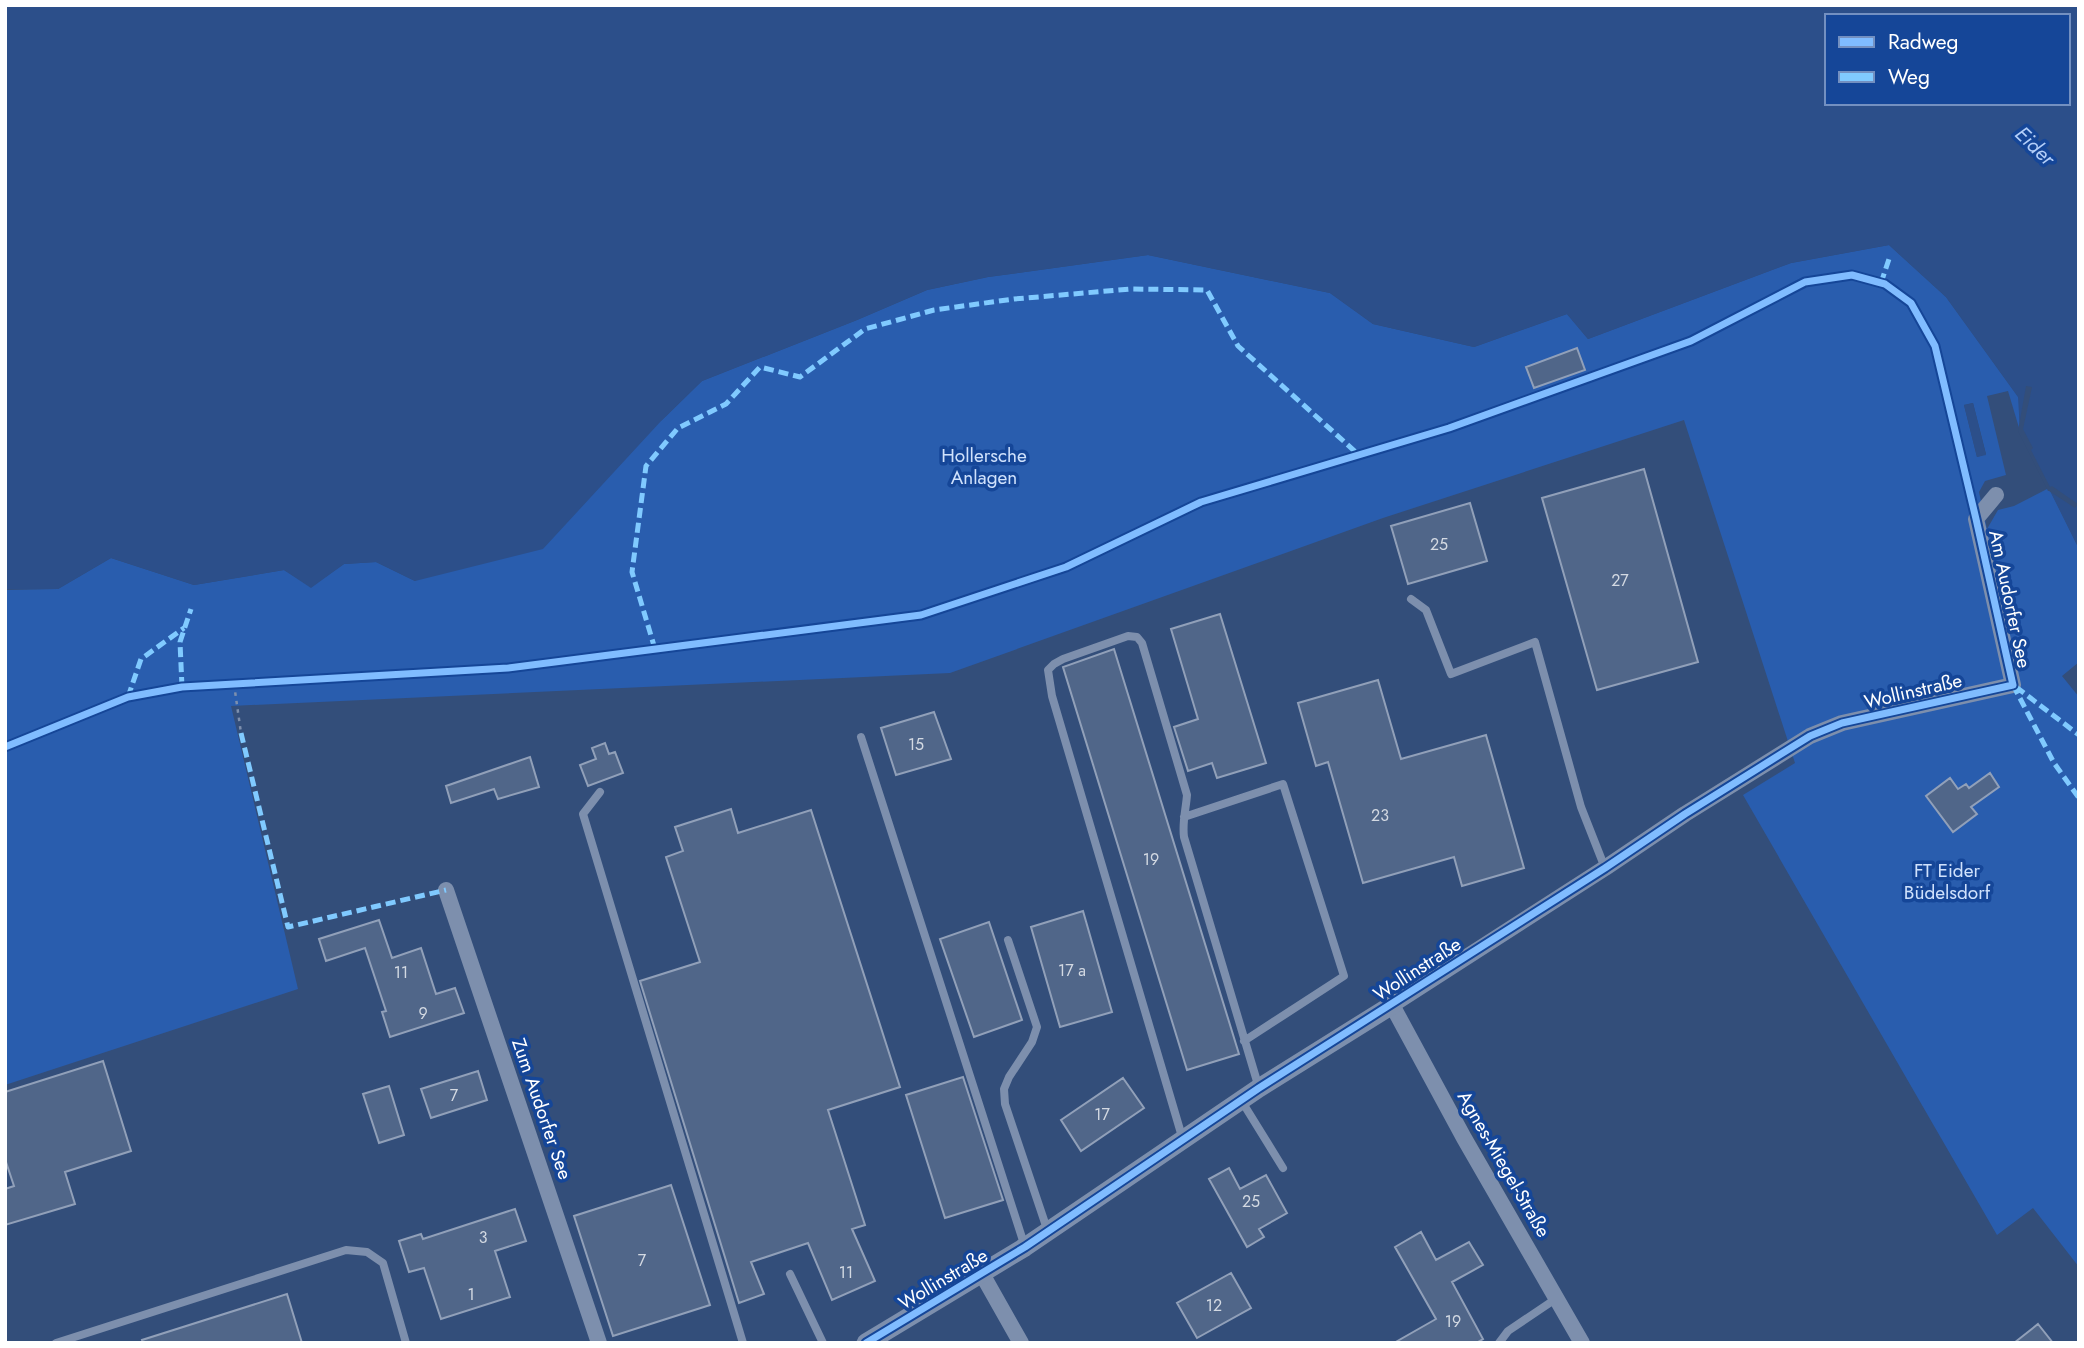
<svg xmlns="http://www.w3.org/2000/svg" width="2084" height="1348" viewBox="0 0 2084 1348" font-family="Jost,sans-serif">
  <rect width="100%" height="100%" fill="#334e7a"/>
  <!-- green -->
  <path fill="#295dae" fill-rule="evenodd" d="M1889,245l57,52 73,101 1,33 -12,-40 -21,5 19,79 -21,6 -6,11 8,37 11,-19 16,-4 35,-18 30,61v113l-17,14 17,21v570l-46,-59 -36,27 -254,-440 52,-32 -111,-343 -301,98 -433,155 -719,33 67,283 -293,96v-495l53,-1 53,-31 83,27 90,-15 27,17 33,-23 32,-2 39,19 247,-161 40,-39 155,-61 70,-30 61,-13 160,-22 182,38 43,31 101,23 93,-33 21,25 203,-76zM1654,353l1,2 -177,63 1,-1zM1973,403l13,51 -9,3 -13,-52z"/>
  <!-- water -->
  <path fill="#2c4f8a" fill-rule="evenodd" d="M5,5h2073l1,544 -59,-118 -2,-34 -72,-100 -57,-52 -98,18 -203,76 -21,-25 -93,33 -101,-23 -43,-31 -182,-38 -160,22 -61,13 -70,30 -155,61 -40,39 -119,129 -128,32 -39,-19 -32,2 -33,24 -27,-18 -90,15 -83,-27 -53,31h-53zM1827,16h241v87h-241z
    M1973,403l13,52 -9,2 -13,-52z"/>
  <!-- pier -->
  <path fill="#334e7a" d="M2026,386l6,1 -9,42 10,19 -2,2 19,37 2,-1 26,18 -3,4 -26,-17h-1l-30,-60z"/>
  <!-- building -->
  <path fill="#506689" stroke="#91a0b9" stroke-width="2" d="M1577,348l8,22 -51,18 -8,-21z
    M1644,469l54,193 -101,28 -55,-192z
    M1470,503l17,58 -79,23 -17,-58z
    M1220,614l46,149 -49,15 -5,-15 -24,8 -14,-44 24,-8 -27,-90z
    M1114,649l125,405 -52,16 -124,-403z
    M1378,680l23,79 85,-24 38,133 -62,18 -8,-29 -91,26 -35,-121 -12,4 -18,-63z
    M934,712l17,47 -55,16 -15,-47z
    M605,743l4,11 6,-2 8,21 -35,13 -8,-21 16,-6 -4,-11z
    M530,757l9,30 -41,12 -4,-10 -43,14 -5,-17z
    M1990,773l9,14 -28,20 6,7 -24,18 -27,-36 24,-18 8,11 8,-5 3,4z
    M731,809l7,24 73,-23 89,277 -72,23 37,115 -13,4 23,52 -43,19 -24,-57 -57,19 13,32 -25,9 -99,-322 60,-19 -34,-105 17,-6 -8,-24z
    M1083,911l29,101 -52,15 -29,-100z
    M379,920l13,38 29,-10 15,46 19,-6 9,25 -74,24 -8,-25 4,-1 -21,-63 -39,13 -7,-22z
    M989,922l33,98 -48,17 -34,-98z
    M103,1061l28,90 -66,21 10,32 -70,21v-36l9,-3 -9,-27v-67z
    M478,1071l9,29 -56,18 -10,-29z
    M963,1077l40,123 -58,18 -39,-123z
    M1123,1078l21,30 -63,43 -20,-31z
    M389,1086l15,49 -25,8 -16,-49z
    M1229,1168l11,21 26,-14 21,38 -28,16 5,8 -17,10 -38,-68z
    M671,1185l39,120 -97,31 -39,-120z
    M515,1209l11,32 -31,10 15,46 -69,22 -17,-51 -15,4 -10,-31 22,-7 2,5z
    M1421,1232l15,28 33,-18 14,23 -31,17 31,57 -7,4h-82l42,-24 -41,-72z
    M1231,1273l20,35 -54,30 -20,-35z
    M287,1294l15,49h-159l-1,-3z
    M2038,1324l15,19h-39z"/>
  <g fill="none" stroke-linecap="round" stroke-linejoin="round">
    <!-- path -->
    <path stroke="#7d8fad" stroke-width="2.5" stroke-dasharray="3.5 5" stroke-linecap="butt" d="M234,684l7,49"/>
    <!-- service -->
    <path stroke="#7d8fad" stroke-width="8" d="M1411,599l15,11 25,64 84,-32 46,165 24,61
      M861,737l164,510
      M600,792l-17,22 160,529
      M1184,817l99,-33 61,192 -100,65
      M1008,940l29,87 -5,15 -23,35 -5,12 1,15 43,128
      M1241,1100l42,68
      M1183,1140l-131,-444 -4,-26 6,-6 9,-5 65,-23 9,1 5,6 45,152c-1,14 -5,27 -3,42l75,251
      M790,1274l33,69
      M56,1343l290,-93 21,2 16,11 23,80
      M1499,1343l9,-12 49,-33"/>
    <!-- minor -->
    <path stroke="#7d8fad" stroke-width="16" d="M446,890l153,453
      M982,1274l39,69
      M1582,1343l-118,-205 -72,-133 213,-137 80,-54 125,-78 32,-13 171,-38 -37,-166 20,-24"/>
    <!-- tertiary -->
    <path stroke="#7d8fad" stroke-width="19" d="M866,1343l159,-96 234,-159 133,-83"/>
    <!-- quiet -->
    <path stroke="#80caff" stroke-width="5" stroke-dasharray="10 5" stroke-linecap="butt" d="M1881,283l8,-24
      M655,649l-23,-77 14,-106 32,-38 48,-24 34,-37 40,10 65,-48 69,-19 80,-11 117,-10 76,1 31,56 121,109
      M2013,685l41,78 25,35
      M182,687l-2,-45 11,-33
      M2016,687l63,48
      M128,697l13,-38 43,-31
      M241,733l47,194 158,-37"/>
    <defs>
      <path id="cycleway" d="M5,747l123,-50 54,-10 326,-19 413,-53 145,-48 135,-65 248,-74 242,-87 114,-59 47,-7 33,9 26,19 24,43 41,173 37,166
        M866,1343l159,-96 234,-159 346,-220 80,-54 125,-78 32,-13 171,-38"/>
    </defs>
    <!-- cycleway casing -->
    <use href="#cycleway" stroke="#154698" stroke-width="11"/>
    <!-- cycleway -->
    <use href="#cycleway" stroke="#80bcff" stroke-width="7"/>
  </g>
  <g text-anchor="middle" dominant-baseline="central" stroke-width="7" stroke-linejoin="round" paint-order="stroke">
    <!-- number labels -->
    <g font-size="16" fill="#d3d9e2">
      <text x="1439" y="544">25</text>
      <text x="1620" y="580">27</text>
      <text x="916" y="744">15</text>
      <text x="1380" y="815">23</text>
      <text x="1151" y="859">19</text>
      <text x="1072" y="970">17 a</text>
      <text x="401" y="972">11</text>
      <text x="423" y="1013">9</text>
      <text x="454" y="1095">7</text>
      <text x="1102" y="1114">17</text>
      <text x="1251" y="1201">25</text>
      <text x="483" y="1237">3</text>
      <text x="642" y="1260">7</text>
      <text x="846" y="1272">11</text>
      <text x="471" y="1294">1</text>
      <text x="1214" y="1305">12</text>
      <text x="1453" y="1321">19</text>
    </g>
    <!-- park labels -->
    <g font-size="19" fill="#cfe1fc" stroke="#154698">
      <text x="984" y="455">Hollersche<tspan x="984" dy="22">Anlagen</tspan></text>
      <text x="1947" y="870">FT Eider<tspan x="1947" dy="22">Büdelsdorf</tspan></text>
    </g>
    <!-- street labels -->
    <g font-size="19" fill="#fff" stroke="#154698">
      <text transform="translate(2010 599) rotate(78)">Am Audorfer See</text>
      <text transform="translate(1913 691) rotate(-13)">Wollinstraße</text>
      <text transform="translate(1417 969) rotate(-33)">Wollinstraße</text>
      <text transform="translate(542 1109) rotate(71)">Zum Audorfer See</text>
      <text transform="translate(1504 1164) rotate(60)">Agnes-Miegel-Straße</text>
      <text transform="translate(943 1279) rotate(-31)">Wollinstraße</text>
    </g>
    <!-- water labels -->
    <g font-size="21" font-style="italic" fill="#b4cff9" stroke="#154698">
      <text transform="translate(2035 146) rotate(44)">Eider</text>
    </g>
  </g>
  <!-- border -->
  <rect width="2084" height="1348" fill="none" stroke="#ffffff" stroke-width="14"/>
  <!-- legend -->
  <rect x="1825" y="14" width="245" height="91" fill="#154698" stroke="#7390c1" stroke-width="2"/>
  <rect x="1839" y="37" width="35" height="10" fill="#80bcff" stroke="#7390c1" stroke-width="2"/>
  <text x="1888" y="49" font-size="21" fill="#ffffff">Radweg</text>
  <rect x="1839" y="72" width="35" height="10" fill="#80caff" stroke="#7390c1" stroke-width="2"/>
  <text x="1888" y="84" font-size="21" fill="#ffffff">Weg</text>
</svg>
